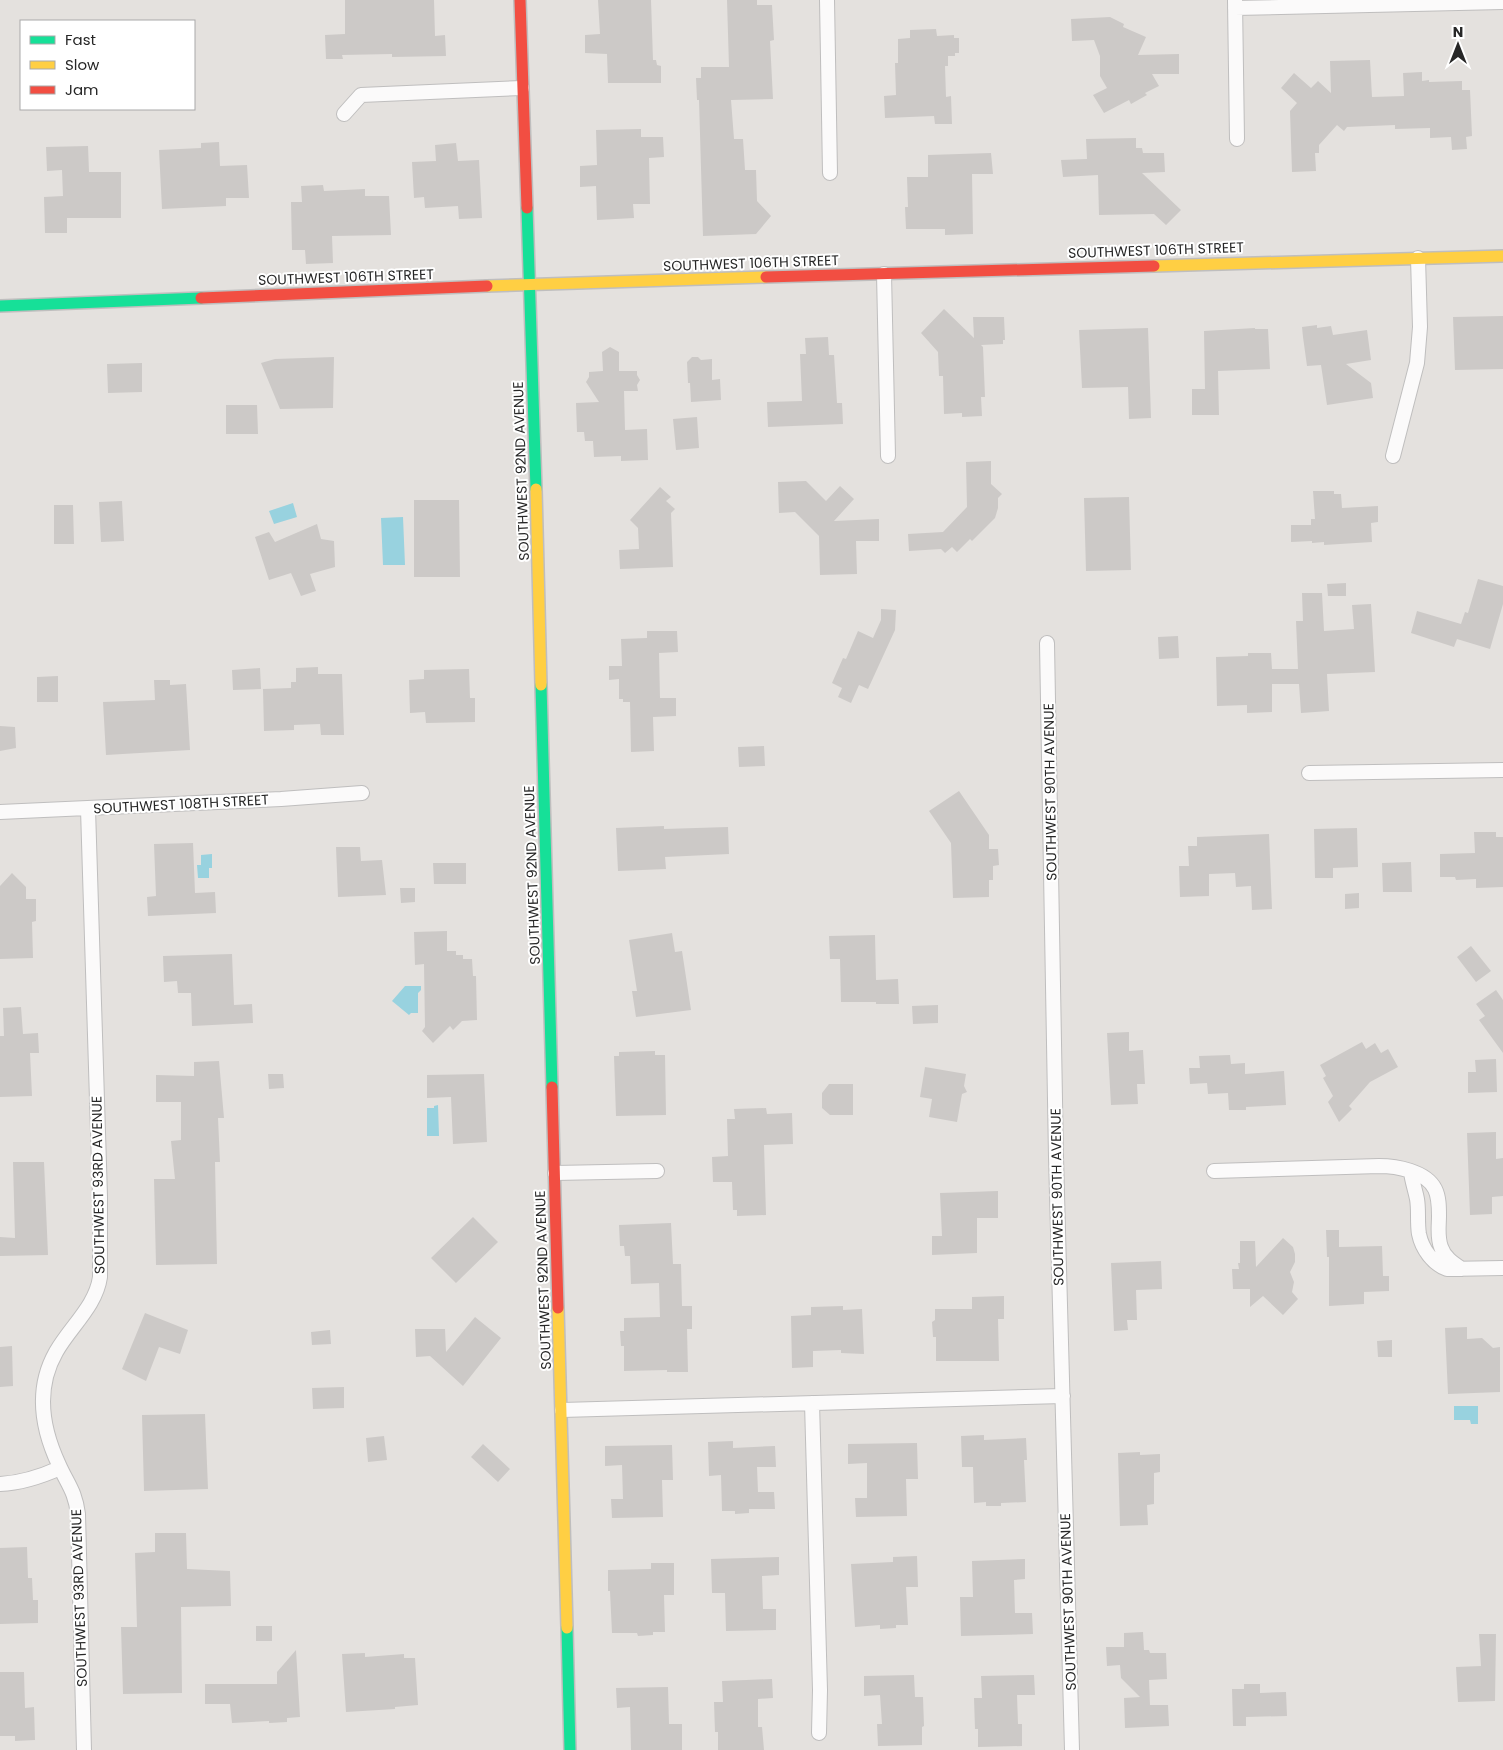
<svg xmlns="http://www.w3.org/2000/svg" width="1503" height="1750" viewBox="0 0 1503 1750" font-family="Poppins,sans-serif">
  <rect width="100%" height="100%" fill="#e4e1de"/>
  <!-- water -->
  <path fill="#98d2df" d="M293,503l4,14 -23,7 -5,-13z
    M403,517l2,48h-22l-2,-47z
    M212,854v14h-3v10h-11l-1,-13h4v-10z
    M405,986h16v4l-3,3v20h-7l-2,2 -17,-14z
    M438,1105l1,31h-12v-28h7v-2z
    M1454,1406h24v18h-7l-1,-4h-16z"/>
  <!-- building -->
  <path fill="#ccc9c7" d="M345,0h89l1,36 10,-1 1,21 -54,1v-3l-50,1 1,4h-17l-1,-24 20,-1z
    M598,0h53l2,60h3l1,5 4,1v17h-53l-1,-29 -22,-1v-18l15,-1z
    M727,0h30v5h15l2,35 -4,1 3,58 -42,1 3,39h9l2,31h11l1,31 14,15 -15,18 -53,2 -4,-136h-2l-1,-22h5v-11h28z
    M1110,17l14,7 -1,3 23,10 -8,18 41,-1v20h-27l7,12 -14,7 2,2 -16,9 -2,-4 -25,13 -11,-18 14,-7 -7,-12v-20l-6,-16 -22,1 -1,-22z
    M936,29l1,7 17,-1v3h5v15h-4v3h-7v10h-3l1,31 5,-1 1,28h-17l-1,-8 -49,2 -1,-22 12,-1 -1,-32h3v-24l12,-1v-8z
    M1370,60l2,37 32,-1 -1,-23 19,-1v9l7,-1v2l33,-1v9h8l2,46 -6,1 1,12 -15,1 -1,-13 -21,1v-10l-35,1v-4l-48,2 -3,4 -7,-6 -18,20v8h-4l1,18 -24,1 -2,-61 7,-8 -16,-15 13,-15 17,15 7,-7 13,12 -1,-32z
    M641,129v8h22l1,20 -15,1 1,46h-17l1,14 -37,2 -1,-34 -16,1v-21l17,-1 -1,-35z
    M1136,138v10h6l1,5h21l1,19 -23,1 39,37 -15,15 -12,-11 -55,1 -1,-40 -35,2 -2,-17 26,-1 -1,-20z
    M219,142l1,24 27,-1 2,33h-23v8l-64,3 -3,-59 42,-2v-5z
    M456,143l2,18 21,-1 3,58 -23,1 -1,-13 -33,2 -1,-11 -10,1 -2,-36 24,-1 -1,-16z
    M88,146l1,26h32v46h-54v15h-22l-1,-36 19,-1 -1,-26 -15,1 -1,-24z
    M991,153l2,21h-21l1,60 -28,1v-6h-39l-1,-22h3l-1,-30h21v-22z
    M323,185l1,6 41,-2v7h24l2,39 -59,1 1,27 -27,1 -1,-14h-13l-1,-48h11l-1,-16z
    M944,309l30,29 -1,-21h31l1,23h-2v4l-22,1 2,2 2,50h-4l1,19 -20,1v-4l-18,1 -1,-38h-4l-1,-24 -17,-19z
    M1503,316v53l-48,1 -2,-53z
    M1317,325v3l14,-2 2,9 34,-5 4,30 -25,4 25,19 2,15 -46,7 -6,-40 -14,1 -4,-29 -1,-10z
    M1148,328l3,90 -22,1 -1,-32 -46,1 -3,-58z
    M1255,328v1h13l2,40 -52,2 1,44h-27v-26h13l-1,-58z
    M828,337l1,18h5l3,48h5l1,21 -75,3 -1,-25 35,-1 -2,-47h6l-1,-16z
    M610,347l9,5v19h18v4l3,5 -3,5 1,6h-14l1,39 22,-1 1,31 -27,1v-5l-27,1 -1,-16h-8l-1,-9h-7l-1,-29 23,-1 -13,-20 3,-5v-5l14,-1 -1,-19z
    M334,357l-1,51 -53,1 -19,-46 14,-4z
    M692,357h6l3,3 11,-1v21l8,-1 1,21 -30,2 -1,-19h-2l-1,-21z
    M142,363v29l-34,1 -1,-29z
    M226,405h31l1,29h-32z
    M697,417l2,31 -23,2 -3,-31z
    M991,461v23l11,10 -4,4v10l-3,10 -23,23 -2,-2 -13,13 -5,-5 -7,6 -4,-4 -32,2 -1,-17 35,-2 24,-25 -1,-45z
    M806,481l20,20 14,-15 14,13 -20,22 45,-2v22h-23l1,33 -37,1 -1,-39 -24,-24 -16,1 -1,-31z
    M660,487l11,10 -5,4 9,8 -4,4 2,54 -53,2 -1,-19 20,-1 -1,-21 -8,-8z
    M1313,491h21v3h7l1,14 36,-2v16l-7,1 1,19 -48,3v-3l-12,1v-2l-21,1v-17h20v-6h4z
    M1129,497l2,73 -45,1 -2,-73z
    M414,500h45l1,77h-46z
    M122,501l2,40 -23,1 -2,-40z
    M54,505h19l1,39h-20z
    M317,524l4,15 13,2 1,26 -25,7 6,17 -15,5 -10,-23 -22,7 -14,-43 14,-5 6,10z
    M1478,579l25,7v18l-13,45 -33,-10 -3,8 -43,-14 6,-22 44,13 4,-12 3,1z
    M1346,583v13h-18l-1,-12z
    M1302,593h20l2,38 30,-2 -2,-24 19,-1 4,68 -48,2 2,37 -28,2 -2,-29h-27v28l-25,1v-8l-30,1 -1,-49 32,-1v-3h23l1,16h26l-2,-48h7z
    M881,609l15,1 -1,20 -27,59 -9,-4 -8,18 -13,-6 4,-9 -10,-5 11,-25 3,1 12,-28 15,7 8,-18z
    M647,631h30l1,21 -19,1 1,45h16v18l-23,1 1,34 -23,1 -1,-50h-7v-3h-4v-20l-10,1v-14h13l-1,-27 26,-1z
    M1178,636l1,22 -20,1 -1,-22z
    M318,667v7h24l2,61h-23l-1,-11 -26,1v5l-30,1 -1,-42 28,-1v-6h5v-14z
    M260,668l1,21 -28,1 -1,-20z
    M469,669l1,29h5v24l-49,1 -1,-11 -15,1 -1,-33 15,-1v-9z
    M58,676v26h-21v-25z
    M154,680h16v5l16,-1 4,66 -84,5 -3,-53 52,-2z
    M0,726l15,1 1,21 -16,3z
    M764,746l1,20 -26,1 -1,-20z
    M959,791l30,44v14h9l1,16 -6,1v14h-4v17l-36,1 -2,-55 -22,-32z
    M664,826v3l64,-2 1,27 -64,3 1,12 -48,2 -2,-43z
    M1357,828l1,39 -25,1v10h-18l-1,-49z
    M1474,832h22v5h7v50l-27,1v-9l-20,1 -1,-3h-15v-23l35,-1z
    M1269,834l3,75 -20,1 -1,-24 -15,1 -1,-14 -26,1v22l-29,1 -1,-31h10l-1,-20h9v-9z
    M193,843l2,50 20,-1 1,21 -68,3 -1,-19 9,-1 -2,-52z
    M336,847h24l1,14 21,-1 4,35 -48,2z
    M1411,862l1,30h-29l-1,-29z
    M433,863h33v21h-32z
    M12,873l14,14v12h10v22l-4,1 1,36 -33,1v-73z
    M400,888h15v14l-14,1z
    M1359,893v15l-14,1v-15z
    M447,931v20h9v4h7v4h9l1,17h3l1,44 -15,1 -9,9 -3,-4 -17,17 -11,-12 3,-4 -1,-63 -9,1 -1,-33z
    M672,933l3,19 7,-1 9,59 -55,7 -4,-26h5l-8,-51z
    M875,935l1,45 22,-1 1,25h-23v-2h-35l-1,-43h-10l-1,-23z
    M1471,946l20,25 -15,11 -19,-25z
    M232,954l2,51 18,-1 1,19 -61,3 -1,-33h-13l-1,-12 -13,1 -1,-26z
    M1496,990l7,10v53l-24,-33 6,-4 -9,-12z
    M938,1005v18l-25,1 -1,-18z
    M21,1007l2,27 15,-1 1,20h-9l2,43 -32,1v-61h4l-1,-28z
    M1129,1032v19l14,-1 2,34h-8l1,20 -27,1 -4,-72z
    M1362,1042l4,7 9,-6 6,10 7,-4 10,18 -28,15 -21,24 3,3 -13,13 -11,-20 5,-6 -10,-18 3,-2 -6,-11z
    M655,1051v4h10l1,60 -50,1 -2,-60h5v-4z
    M1230,1055l1,9 14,-1v11l39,-3 2,34 -40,2v3h-17l-1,-17 -20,1 -1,-11 -17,1 -1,-16h11l-1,-12z
    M1496,1059l1,33 -29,1v-21h8l-1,-12z
    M219,1061l5,57h-6l2,44h-5l2,102 -61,1 -2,-86h21l-4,-38 10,-1v-38h-25v-27l38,1v-14z
    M925,1067l41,7 -2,12 3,6 -5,2 -5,28 -28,-5 3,-18 -12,-2z
    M268,1074h15l1,14 -15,1z
    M484,1074l3,68 -34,2 -2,-47 -24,1v-23z
    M829,1084h24v31h-23l-8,-7v-15z
    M766,1108l1,6 25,-1 1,31 -29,1 2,70 -29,1v-6h-4l-1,-28h-19l-1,-25 16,-1 -1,-37h8l-1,-10z
    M1496,1132v27l7,-1v38l-11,1v17l-22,1 -3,-82z
    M13,1162h31l4,93 -48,1v-19l15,1z
    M998,1191v27h-21v35l-45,2v-19h10l-2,-43z
    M473,1217l25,25 -42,41 -25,-25z
    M671,1223l2,41h8l1,42h10v23h-5l1,43h-21v-2l-43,1v-25h-3l-1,-15h4v-13l36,-1 -1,-34 -28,1 -1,-28h-5l-1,-10h-4l-1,-21z
    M1326,1230h13v17l43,-1 1,30h6v15l-25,1v12l-35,2v-49h-2z
    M1283,1238l10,9 2,7v8l-5,10 4,10 -2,10 6,7 -15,16 -20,-19 -13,11v-18h-17l-1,-20h7l-1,-6h2v-22h15l1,26z
    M1161,1261l1,28 -26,1 1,30h-10l1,10 -14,1 -3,-68z
    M1004,1296v23h-6l1,42h-63v-24h-3l-1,-15 3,-2v-11h37v-12z
    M843,1306v4l19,-1 2,45 -23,-1v-3l-28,1v16l-21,1 -1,-52 20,-1v-8z
    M145,1313l43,17 -8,24 -21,-7 -13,34 -24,-12z
    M475,1317l26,21 -38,48 -33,-30 -14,1 -1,-28h30l1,23z
    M1467,1327v12l15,-1 11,10 7,-1v45l-52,2 -3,-66z
    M330,1330l1,14 -19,1 -1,-13z
    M1392,1340v17h-14l-1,-16z
    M12,1346l1,40 -13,1v-40z
    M344,1387v21l-31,1 -1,-21z
    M205,1414l3,75 -64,2 -2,-76z
    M984,1435v5l42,-2 1,22h-3l2,42 -25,1v3h-15v-4l-12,1 -1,-36h-11l-1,-31z
    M384,1436l3,24 -19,2 -2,-24z
    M733,1441v7l42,-2 1,21h-19l1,25h16l1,17h-26v4l-14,1v-3h-13l-1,-36 -12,1 -1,-34z
    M917,1443l1,36h-12l1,37 -51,1 -1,-19h12v-35l-19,1v-20z
    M483,1444l27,25 -12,13 -27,-25z
    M672,1445l1,35h-11l1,37 -51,1 -1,-19h12l-1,-34 -17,1v-20z
    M1140,1452v3l20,-1v18l-6,1v31l-7,1 1,20 -28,1 -2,-73z
    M155,1533h31l1,36 43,2 1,35 -50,1 1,86 -59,1 -2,-67h16l-2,-74 20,-1z
    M27,1547l1,31h4l1,22h5v23l-38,1v-76z
    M917,1556l1,31h-12l2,38h-12v3l-16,1v-4l-25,2 -4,-63 42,-2v-5z
    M779,1557v18l-17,1 1,33h13v21l-50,1 -1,-38h-13l-1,-34z
    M1025,1559v20l-11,1 1,33h17l1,21 -72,2 -1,-39h13l-1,-36z
    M651,1563h23v32h-10l1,37h-12v3l-15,1 -1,-3h-25l-2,-42h-2v-21l43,-1z
    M256,1626h16v15h-16z
    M1143,1632l1,18h5l1,3h16l1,26 -18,1 1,25h18l1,21 -44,2 -1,-30 16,-1 -19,-19 -1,-13 -13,1 -1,-19h18v-14z
    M1479,1634h17l-1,67 -37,1 -2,-35 25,-1z
    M296,1650l4,67 -13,1v4l-18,1v-2l-37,2 -2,-19h-25v-20h72v-12z
    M365,1653v4l39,-3v4h11l3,47 -23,2v2l-49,3 -4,-58z
    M0,1672h24l1,36 9,-1 1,33 -20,1v-5h-15z
    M914,1675l1,22h8l1,29 -2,1v18l-44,1 -1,-22h5l-2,-29 -16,1v-20z
    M1034,1675l1,20h-18l1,29h4v22l-44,1v-18h-3l-1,-31h8l-1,-22z
    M772,1679l1,19 -15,1v28h4l2,23h-46v-18h-3l-1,-30h9l-1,-21z
    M1244,1684h16v9l26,-1 1,24 -41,1v9h-13l-1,-37h12z
    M668,1687l1,37h13v26h-51l-1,-43 -13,1 -1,-20z"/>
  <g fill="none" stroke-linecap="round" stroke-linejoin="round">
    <defs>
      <path id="street" d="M827,0l3,173
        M1235,1l2,138
        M1235,8l268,-6
        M344,114l17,-19 161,-7
        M884,274l4,182
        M1393,456l24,-93 3,-36 -2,-69
        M1047,643l9,514 16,593
        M1309,773l194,-3
        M0,812l281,-13 81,-6
        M1214,1171l165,-5c17,0 47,5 56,23 4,8 4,18 4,27 0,10 -2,21 2,31 3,10 12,16 21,22
        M1411,1172c1,9 4,17 6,27 2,11 0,23 2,35 3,15 14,30 28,35l56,-1
        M555,1173l102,-2
        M812,1403l8,287 -1,43
        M562,1410l501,-14
        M0,1484c22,-1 40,-7 60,-16
        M84,1750l-6,-236c-3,-23 -10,-29 -19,-49 -17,-36 -24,-76 -3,-113 14,-25 40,-46 44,-75v-80l-12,-388"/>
      <path id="fast" d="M527,208l9,281
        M0,306l201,-8
        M541,685l11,402
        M567,1628l3,122"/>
      <path id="slow" d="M1154,266l349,-10
        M487,286l279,-9
        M536,489l5,196
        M558,1308l9,320"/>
      <path id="jam" d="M520,0l7,208
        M766,277l388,-11
        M201,298l286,-12
        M552,1087l6,221"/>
    </defs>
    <!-- street casing -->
    <use href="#street" stroke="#bfbebe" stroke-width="16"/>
    <!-- fast casing -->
    <use href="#fast" stroke="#bfbebe" stroke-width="14"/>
    <!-- slow casing -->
    <use href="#slow" stroke="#bfbebe" stroke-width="14"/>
    <!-- jam casing -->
    <use href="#jam" stroke="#bfbebe" stroke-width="14"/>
    <!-- street -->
    <use href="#street" stroke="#fbfafa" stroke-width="14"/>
    <!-- fast -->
    <use href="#fast" stroke="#16e098" stroke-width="11"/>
    <!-- slow -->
    <use href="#slow" stroke="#ffcf43" stroke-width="11"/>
    <!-- jam -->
    <use href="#jam" stroke="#f24e42" stroke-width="11"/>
  </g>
  <g text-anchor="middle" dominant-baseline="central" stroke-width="4" stroke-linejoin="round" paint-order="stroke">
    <!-- street labels -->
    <g font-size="14" fill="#272727" stroke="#fff">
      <text transform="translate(1156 250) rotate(-2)">SOUTHWEST 106TH STREET</text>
      <text transform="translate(751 263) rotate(-2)">SOUTHWEST 106TH STREET</text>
      <text transform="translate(346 277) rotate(-2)">SOUTHWEST 106TH STREET</text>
      <text transform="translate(521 471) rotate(-92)">SOUTHWEST 92ND AVENUE</text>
      <text transform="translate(1050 792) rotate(-91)">SOUTHWEST 90TH AVENUE</text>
      <text transform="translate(181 804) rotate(-3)">SOUTHWEST 108TH STREET</text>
      <text transform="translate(532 875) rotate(-92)">SOUTHWEST 92ND AVENUE</text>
      <text transform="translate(98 1185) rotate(-91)">SOUTHWEST 93RD AVENUE</text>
      <text transform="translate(1057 1197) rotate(-91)">SOUTHWEST 90TH AVENUE</text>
      <text transform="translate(543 1280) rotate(-92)">SOUTHWEST 92ND AVENUE</text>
      <text transform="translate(79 1598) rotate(-92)">SOUTHWEST 93RD AVENUE</text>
      <text transform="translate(1068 1602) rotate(-92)">SOUTHWEST 90TH AVENUE</text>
    </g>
  </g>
  <!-- legend -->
  <rect x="20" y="20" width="175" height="90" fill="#ffffff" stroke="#a9a9a9"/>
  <rect x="30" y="36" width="25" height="8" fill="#16e098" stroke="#a9a9a9"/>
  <text x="65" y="45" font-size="15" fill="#272727">Fast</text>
  <rect x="30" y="61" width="25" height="8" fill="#ffcf43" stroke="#a9a9a9"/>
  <text x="65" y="70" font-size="15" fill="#272727">Slow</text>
  <rect x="30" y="86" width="25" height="8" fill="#f24e42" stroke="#a9a9a9"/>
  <text x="65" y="95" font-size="15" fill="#272727">Jam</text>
  <!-- north arrow -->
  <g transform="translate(1458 45)" stroke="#ffffff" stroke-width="4" paint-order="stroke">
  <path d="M0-4L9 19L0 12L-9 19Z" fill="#272727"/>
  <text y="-8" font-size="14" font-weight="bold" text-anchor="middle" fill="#272727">N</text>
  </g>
</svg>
